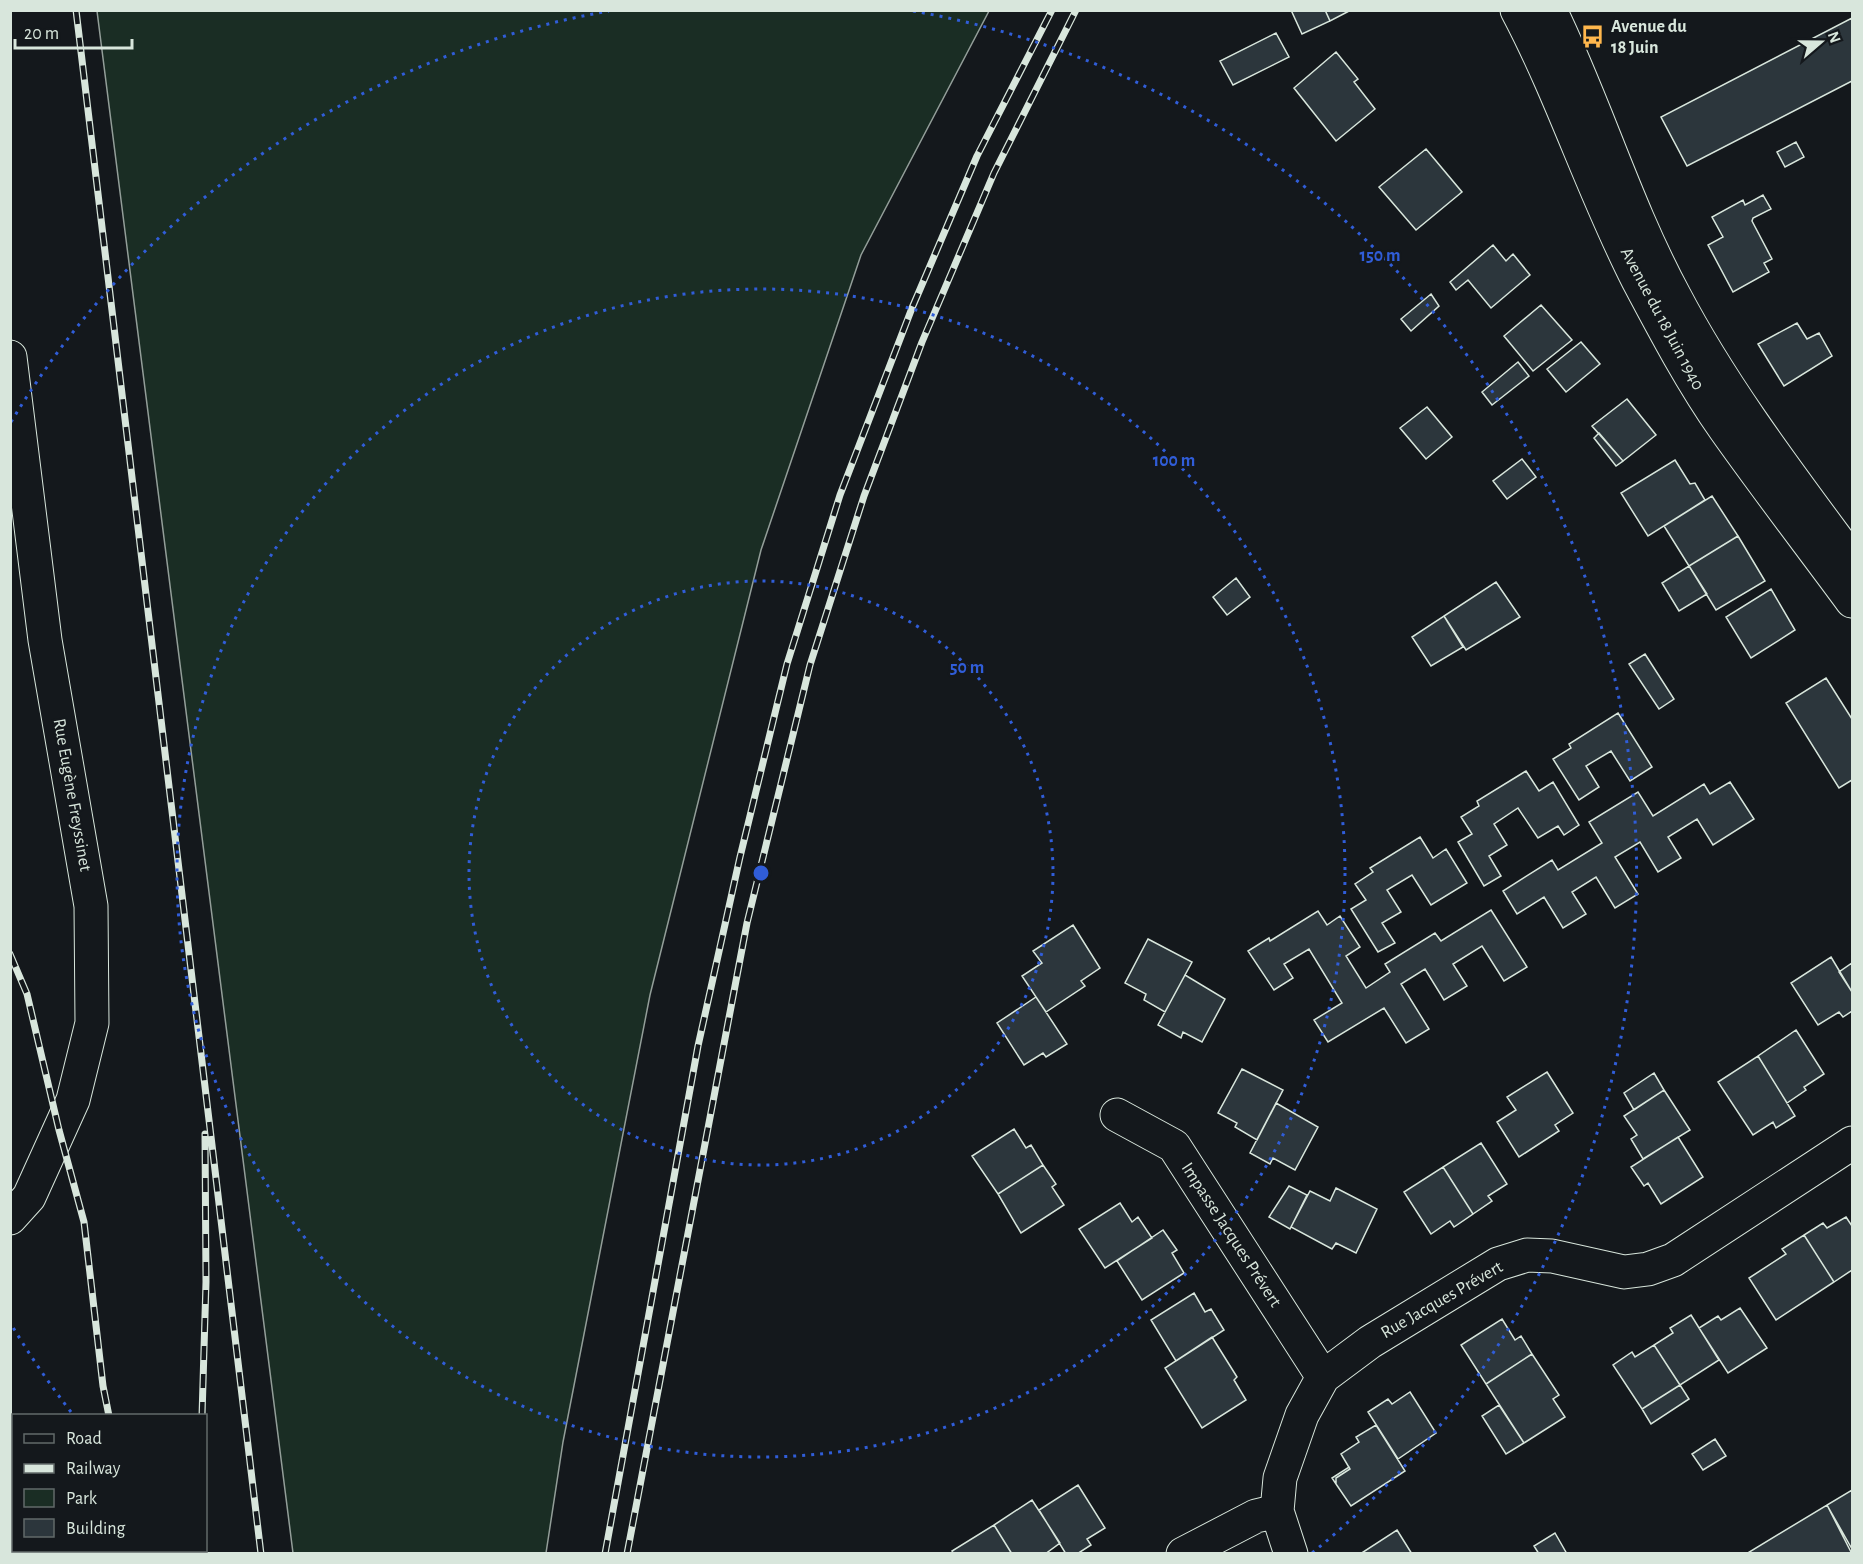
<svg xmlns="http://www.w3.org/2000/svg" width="1863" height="1564" viewBox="0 0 1863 1564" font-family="'Alegreya Sans',sans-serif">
  <rect width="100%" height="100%" fill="#14181c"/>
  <!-- green -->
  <path fill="#1a2d24" stroke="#939e99" stroke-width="1.5" d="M97,11h892l-128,244 -100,295 -111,445 -87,447 -17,111h-253z"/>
  <!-- building -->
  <path fill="#2c363c" stroke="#d8e6dc" stroke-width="1.5" d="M1291,10h34l5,11 -28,13z
    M1325,10h26l-21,11z
    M1852,18v63l-165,85 -26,-49z
    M1276,33l13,24 -56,28 -13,-24z
    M1336,52l22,27 -4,3 21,27 -39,32 -42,-53z
    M1796,142l8,15 -19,10 -8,-15z
    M1426,149l36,43 -46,38 -37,-43z
    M1763,195l8,14 -18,9 -1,3 20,38 -8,4 5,9 -36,20 -25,-47 15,-8 -11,-20 31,-17 2,5z
    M1493,245l13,16 7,-7 17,21 -39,33 -23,-28 -12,10 -6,-8z
    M1431,294l8,12 -28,25 -10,-12z
    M1541,305l31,35 -39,31 -29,-35z
    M1797,323l10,16 12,-6 13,23 -48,30 -26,-42z
    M1581,342l19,22 -34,28 -19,-23z
    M1518,362l11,14 -37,29 -10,-13z
    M1627,399l29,36 -33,26 -31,-35z
    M1427,407l25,30 -26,22 -26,-31z
    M1599,433l24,28 -7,5 -22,-28z
    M1522,459l14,18 -29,22 -14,-18z
    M1675,460l15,24 5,-1 10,17 -57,36 -27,-43z
    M1712,496l26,40 -49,30 -25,-40z
    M1738,536l27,45 -49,29 -27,-44z
    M1689,566l18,28 -28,17 -17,-28z
    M1236,578l14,19 -23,18 -14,-18z
    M1496,582l24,35 -54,33 -22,-34z
    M1771,589l24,41 -44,28 -25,-41z
    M1444,616l19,31 -32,19 -19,-29z
    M1645,654l29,45 -15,10 -30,-45z
    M1826,678l26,41v61l-13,8 -53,-85z
    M1618,713l34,54 -22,14 -19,-30 -25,15 13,21 -20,13 -26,-41 18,-11 -2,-4z
    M1526,771l13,20 14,-9 26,43 -15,10 -6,-9 -20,12 -20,-30 -24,16 13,21 -18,11 12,20 -17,10 -26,-44 14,-8 -11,-17 18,-11 -2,-5z
    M1730,782l24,37 -41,26 -16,-26 -29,18 13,21 -23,14 -18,-30 -25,15 23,37 -23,14 -19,-31 -24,15 14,22 -23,14 -19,-31 -27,17 -14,-23 49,-31 6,10 44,-27 -13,-21 49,-30 15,24 51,-32 6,10z
    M1420,837l13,21 13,-9 21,34 -36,22 -19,-30 -25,15 14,22 -19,11 13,20 -17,9 -27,-43 15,-9 -11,-16 18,-12 -3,-4z
    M1491,910l36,57 -23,14 -22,-35 -29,18 14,22 -23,14 -19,-31 -24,15 28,45 -23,14 -22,-35 -56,34 -14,-22 28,-17 -33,-54 -25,15 9,14 -19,12 -26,-39 21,-13 1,3 48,-30 9,14 13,-9 20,31 -14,9 20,32 24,-16 -5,-8 50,-31 6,8z
    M1073,925l27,43 -19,13 4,5 -39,26 -24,-36 20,-13 -9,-12z
    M1148,939l44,23 -27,50 -21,-12 2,-6 -21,-11z
    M1831,957l21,35v19l-9,6 -4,-5 -21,13 -27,-42z
    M1852,963v29l-13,-20z
    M1185,975l40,24 -23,43 -19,-10 -2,6 -23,-13z
    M1036,997l31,47 -21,13 -3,-4 -19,12 -27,-42z
    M1796,1030l28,44 -20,13 2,3 -19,13 -29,-47z
    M1758,1056l37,60 -19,12 -3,-6 -20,13 -35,-53z
    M1242,1069l41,21 -26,50 -22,-13 2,-4 -19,-10z
    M1547,1072l26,41 -18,12 4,6 -40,26 -22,-35 19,-12 -9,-13z
    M1654,1073l10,17 -30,20 -10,-17z
    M1664,1090l26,40 -47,29 -12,-20 6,-4 -13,-19z
    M1276,1103l42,24 -23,43 -22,-12 -3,6 -20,-11z
    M1014,1129l12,19 5,-3 12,20 -45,29 -26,-38z
    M1678,1137l25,40 -42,27 -13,-21 -4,3 -13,-19z
    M1481,1143l26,41 -19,12 4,5 -19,13 -30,-47z
    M1043,1165l13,19 -4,3 12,18 -43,28 -23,-39z
    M1443,1167l30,47 -19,13 -4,-6 -19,13 -27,-42z
    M1289,1186l18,9 -17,34 -21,-12z
    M1336,1188l41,21 -21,44 -20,-10 -4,6 -41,-22 19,-36 20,10z
    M1120,1203l12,19 6,-5 14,21 -47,30 -26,-39z
    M1846,1217l6,9v44l-18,12 -30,-47 19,-12 4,5z
    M1163,1230l14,20 -5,3 12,20 -42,27 -25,-39z
    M1804,1235l30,47 -58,38 -27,-42 37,-24 -4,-5z
    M1194,1293l11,19 6,-3 13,21 -48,31 -25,-41z
    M1740,1308l27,40 -39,25 -29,-45 19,-12 3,4z
    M1691,1315l28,45 -39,25 -26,-40 19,-12 -3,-5z
    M1502,1319l13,21 6,-4 11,18 -46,30 -25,-39z
    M1212,1337l25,40 -3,3 12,20 -44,28 -37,-60z
    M1654,1345l26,40 -38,24 -29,-44 19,-13 3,5z
    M1532,1354l27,41 -6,4 12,18 -41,26 -38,-59z
    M1680,1385l9,14 -38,25 -9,-15z
    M1410,1392l26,41 -38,26 -30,-47 20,-13 4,5z
    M1499,1405l25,38 -18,11 -24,-38z
    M1376,1425l29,46 -54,35 -15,-22v-6l14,-9 -9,-15 18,-12 -3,-5z
    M1715,1439l11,17 -23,14 -11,-16z
    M1349,1467l1,2 -14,9v6l-4,-6z
    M1078,1485l27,43 -18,11 4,6 -14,9h-11l-27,-44z
    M1852,1490v59l-25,-44z
    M1032,1500l28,43 -15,11h-33l-18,-29z
    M1827,1505l25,49h-106z
    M994,1525l18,29h-58l-2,-3z
    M1397,1530l15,24h-52z
    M1555,1533l12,21h-28l-5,-8z"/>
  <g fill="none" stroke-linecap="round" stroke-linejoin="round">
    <defs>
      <path id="minor" d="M1117,1115l57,31 149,231
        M1277,1511l14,43
        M1183,1554l73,-38 21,-5 3,-33 22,-63 21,-38 47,-35 128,-78 29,-9 25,1 72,16 24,-3 25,-9 179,-117"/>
      <path id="tertiary" d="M1517,10c46,87 76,182 121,270 27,51 54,102 87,149 41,58 85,115 127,172
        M1550,10c46,94 75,195 125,287 49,93 115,179 177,263
        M10,357l35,283 46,266 1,117 -19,77 -44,97 -19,21"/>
    </defs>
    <!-- minor casing -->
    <use href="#minor" stroke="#d8e6dc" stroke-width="35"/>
    <!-- tertiary casing -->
    <use href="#tertiary" stroke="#d8e6dc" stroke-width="35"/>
    <!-- minor -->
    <use href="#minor" stroke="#14181c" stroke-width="33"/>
    <!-- tertiary -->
    <use href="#tertiary" stroke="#14181c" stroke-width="33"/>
    <defs>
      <path id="rail" d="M76,10l185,1544
        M10,954l17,40 32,136 25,92 19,164 6,30
        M202,1416l4,-134 -1,-148
        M123,1550v4
        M138,1550v4
        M197,1554v-4
        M605,1554l93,-508 42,-189 47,-193 53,-169 72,-187 65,-152 75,-146
        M627,1554l120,-631 63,-258 54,-169 58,-154 72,-169 82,-163"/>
    </defs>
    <!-- rail casing -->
    <use href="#rail" stroke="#d8e6dc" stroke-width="7"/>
    <!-- rail -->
    <use href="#rail" stroke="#14181c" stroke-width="4.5" stroke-dasharray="14" stroke-linecap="butt"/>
  </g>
  <!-- distance rings -->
  <g fill="none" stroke="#305dd8" stroke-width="3" stroke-dasharray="3 6">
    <circle cx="761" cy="873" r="292"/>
    <circle cx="761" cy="873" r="584"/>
    <path d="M71 1412A875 875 0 0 1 11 1324M11 422A875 875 0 0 1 609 11M913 11A875 875 0 0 1 1312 1553"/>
  </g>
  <!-- icons -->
  <defs>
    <symbol id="bus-bare" viewBox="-9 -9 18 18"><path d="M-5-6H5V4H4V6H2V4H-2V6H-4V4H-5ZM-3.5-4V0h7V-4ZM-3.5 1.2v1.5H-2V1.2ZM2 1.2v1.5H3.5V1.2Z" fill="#ffb74d" stroke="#14181c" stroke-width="2.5" paint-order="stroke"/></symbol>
  </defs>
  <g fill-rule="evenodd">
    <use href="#bus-bare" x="1576" y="20" width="33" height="33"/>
  </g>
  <g text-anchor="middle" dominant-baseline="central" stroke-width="4.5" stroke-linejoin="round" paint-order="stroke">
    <!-- poi labels -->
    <g font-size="18" font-weight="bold" fill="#d8e6dc" stroke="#14181c" text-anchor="start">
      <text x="1611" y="27">Avenue du<tspan x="1611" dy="21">18 Juin</tspan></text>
    </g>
    <!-- street labels -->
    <g font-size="18" fill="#d8e6dc" stroke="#14181c">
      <text transform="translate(1662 319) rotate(62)">Avenue du 18 Juin 1940</text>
      <text transform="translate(72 795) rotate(80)">Rue Eugène Freyssinet</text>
      <text transform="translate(1231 1235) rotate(57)">Impasse Jacques Prévert</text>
      <text transform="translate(1442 1300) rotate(-30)">Rue Jacques Prévert</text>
    </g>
  </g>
  <circle cx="761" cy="873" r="9" fill="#305dd8" stroke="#14181c" stroke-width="3"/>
  <g font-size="18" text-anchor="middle" font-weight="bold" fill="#305dd8" stroke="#14181c" stroke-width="4.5" stroke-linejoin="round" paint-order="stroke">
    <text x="1380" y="261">150 m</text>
    <text x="1174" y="466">100 m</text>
    <text x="967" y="673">50 m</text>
  </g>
  <!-- border -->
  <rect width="1863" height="1564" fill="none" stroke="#d8e6dc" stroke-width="24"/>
  <!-- legend -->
  <rect x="12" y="1414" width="195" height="138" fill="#14181c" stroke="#626a69" stroke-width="1.5"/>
  <rect x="24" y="1434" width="30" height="9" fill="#14181c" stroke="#626a69" stroke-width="1.5"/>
  <text x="66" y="1444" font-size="18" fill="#d8e6dc">Road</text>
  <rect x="24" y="1464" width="30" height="9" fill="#d8e6dc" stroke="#626a69" stroke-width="1.5"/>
  <text x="66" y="1474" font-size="18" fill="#d8e6dc">Railway</text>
  <rect x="24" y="1489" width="30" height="18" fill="#1a2d24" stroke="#626a69" stroke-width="1.5"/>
  <text x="66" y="1504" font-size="18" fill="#d8e6dc">Park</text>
  <rect x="24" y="1519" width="30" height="18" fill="#2c363c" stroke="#626a69" stroke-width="1.5"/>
  <text x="66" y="1534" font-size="18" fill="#d8e6dc">Building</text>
  <!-- north arrow -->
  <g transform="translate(1821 42) rotate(70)" stroke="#14181c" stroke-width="4.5" paint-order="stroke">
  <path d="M0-4.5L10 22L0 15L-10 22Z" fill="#d8e6dc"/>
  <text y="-9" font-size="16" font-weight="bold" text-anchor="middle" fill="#d8e6dc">N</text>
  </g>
  <!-- scale -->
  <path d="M15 39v9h117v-9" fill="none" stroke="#d8e6dc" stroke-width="3"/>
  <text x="24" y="39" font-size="18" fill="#d8e6dc" stroke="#14181c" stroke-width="4.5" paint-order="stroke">20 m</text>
</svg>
